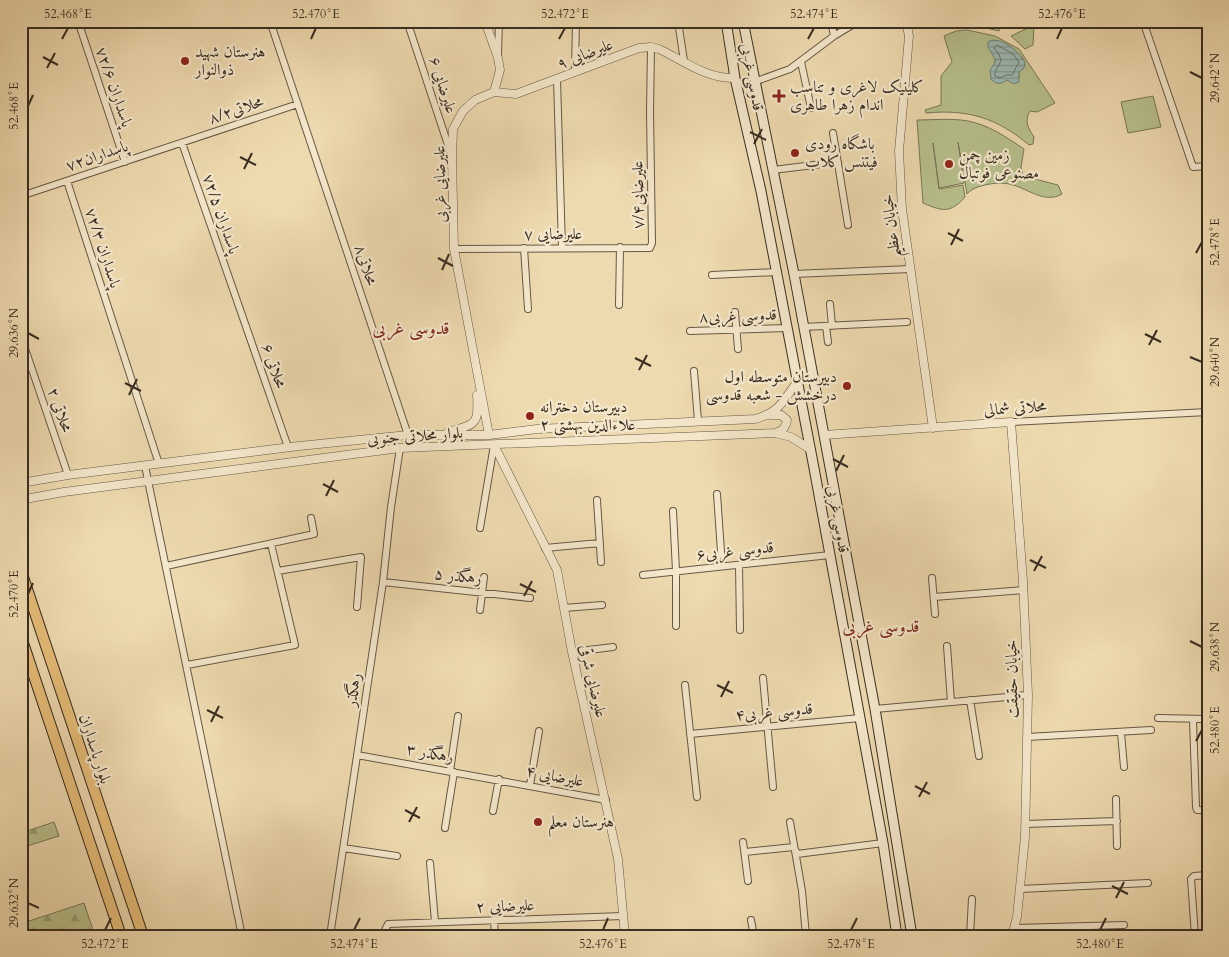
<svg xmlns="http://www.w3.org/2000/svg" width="1229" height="957" viewBox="0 0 1229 957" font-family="Cardo,Amiri,serif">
  <defs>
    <pattern id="forest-firs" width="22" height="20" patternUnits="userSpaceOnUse" patternTransform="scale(1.25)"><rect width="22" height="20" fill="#b7c08c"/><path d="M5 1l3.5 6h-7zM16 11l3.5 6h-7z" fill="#969c72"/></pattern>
    <pattern id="water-rules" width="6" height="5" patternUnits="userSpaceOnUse" patternTransform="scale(1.25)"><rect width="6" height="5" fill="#9bb9b3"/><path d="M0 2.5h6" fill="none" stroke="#7f9791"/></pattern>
  </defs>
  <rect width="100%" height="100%" fill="#eedaaf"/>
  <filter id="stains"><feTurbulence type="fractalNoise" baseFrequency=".004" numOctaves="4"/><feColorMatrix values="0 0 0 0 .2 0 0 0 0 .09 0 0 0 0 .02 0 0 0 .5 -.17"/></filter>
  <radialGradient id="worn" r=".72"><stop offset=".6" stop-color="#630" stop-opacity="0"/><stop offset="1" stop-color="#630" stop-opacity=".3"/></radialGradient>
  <!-- grass -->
  <path fill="#b7c08c" stroke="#787657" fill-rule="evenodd" d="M965,21h36l-2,10 -34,-8z
    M1034,25l-1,20 -8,4 -14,-13z
    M967,30l28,6 24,13 36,54 -18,9 -7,-1c-6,10 -2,17 4,26l-1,7 -4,1c-32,-27 -61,-36 -103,-32l-1,-3 16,-5v-29l11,-14 -8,-26 12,-5zM995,57h27l3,8 -6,7v6l-12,2 -12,-16z
    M1153,96l8,31 -33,6 -7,-31z
    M917,120c16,0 35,-2 51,1 21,4 38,16 56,28l-3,18 2,9 35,9 4,9c-17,10 -34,-5 -49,-9 -10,-3 -19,-2 -28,0 -7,2 -13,3 -18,9l-9,-52 6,41 -25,5 -6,-45 6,46 24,-4 2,12c-15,17 -23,14 -42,6z"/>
  <!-- forest -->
  <path fill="url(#forest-firs)" stroke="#787657" d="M54,822l5,14 -38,12v-15z
    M21,899l8,22 55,-18 11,33h-74z"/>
  <!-- water -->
  <path fill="url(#water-rules)" stroke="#738179" d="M992,40c14,0 26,11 33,22l-1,6 -5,4v10l-5,2 -7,-4c-6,4 -11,5 -16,-1l-1,-9 6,-9 -8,-14v-5z"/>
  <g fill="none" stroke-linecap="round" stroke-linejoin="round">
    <!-- shore -->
    <path stroke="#6a736a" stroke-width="1" d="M997,45l16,9 6,8 -7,13h-6l-6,3 -5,-2v-4l6,-11 -2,-7 -5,-6z"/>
    <defs>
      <path id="minor" d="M78,21l47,141
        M270,21l138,414
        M407,21l44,133
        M678,21l6,40
        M831,21l3,15
        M1143,21l50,146 15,-1
        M679,26l22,-5
        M498,55l1,-34
        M801,62l10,46
        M575,72l1,-51
        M557,79l5,169
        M754,82l36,-13 44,-33 25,-15
        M833,133l15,92
        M182,143l106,304
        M773,170l65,-8
        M67,181l92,283
        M21,196l277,-92
        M524,248l4,61
        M454,249l196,-1 2,-5 -2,-131 1,-65
        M794,274l116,-5
        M712,275l65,-3
        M830,304l2,22
        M619,305l1,-58
        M735,312l3,37
        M826,326l2,16
        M803,327l104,-5
        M690,331l97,-3
        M21,337l47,138
        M694,371l4,50
        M1011,422l197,-10
        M145,466l97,470
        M717,494l5,72
        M597,500l4,62
        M673,511l3,60v55
        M480,528l14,-83
        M545,548l55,-5
        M739,565l1,65
        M166,566l148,-32 -3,-16
        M278,571l83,-14 -4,50
        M643,575l187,-20
        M932,578l3,36
        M383,582l147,16
        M934,597l90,-7
        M564,608l38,-3
        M480,610l4,-33
        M947,646l4,56
        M572,652l41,-5
        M187,665l108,-20 -24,-101
        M763,678l10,109
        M685,685l12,112
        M970,700l9,56
        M875,709l153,-14
        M1158,718l50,1
        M1193,720l3,87 1,3h11
        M1121,733l3,34
        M690,734l170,-16
        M1027,737l124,-7
        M357,755l249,45
        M450,771l8,-55
        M530,785l9,-54
        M1116,799l1,47
        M493,811l6,-32
        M790,822l12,69 4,45
        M1025,824l92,-3
        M445,828l9,-56
        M743,842l5,39
        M343,848l54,8
        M745,852l49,-5 3,7 86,-11
        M430,863l5,59
        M1020,889l128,-6
        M494,920l1,16
        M751,920l3,16
        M1015,928l109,-3
        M330,936l53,-354 8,-75 9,-59
        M382,936l6,-12 235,-8
        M970,936l2,-37
        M1195,936l-4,-57 3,-3 14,-1"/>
      <path id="tertiary" d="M485,21l13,37 2,12 -6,22 -19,8 -12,11 -10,18 -1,29 2,91 35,186
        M906,21l3,15 -10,115 3,58 31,219
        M494,92l22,2 123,-46 12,-1 8,2c25,12 48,30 76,29
        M770,415h11l6,5c-1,8 -5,11 -12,13
        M448,432c28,-8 31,-7 29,-37
        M824,435l187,-13 12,159 5,114 -3,142 -8,80 -5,19
        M494,445l63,125 15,82 46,207 7,77
        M21,483l47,-8 231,-29 109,-11h81l48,-6 218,-10c25,-7 28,-18 42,-37
        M21,502l4,-3 39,-7 336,-44 375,-15 16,4 19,12"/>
      <path id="secondary" d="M726,21l9,57 26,113 53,277 69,375 14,93
        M743,21l51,253 81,435 37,227"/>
      <path id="primary" d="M21,571l122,365
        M21,637l100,299"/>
    </defs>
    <!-- minor casing -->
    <use href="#minor" stroke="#665845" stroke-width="8"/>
    <!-- tertiary casing -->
    <use href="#tertiary" stroke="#665845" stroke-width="9"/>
    <!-- secondary casing -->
    <use href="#secondary" stroke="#382d22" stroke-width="11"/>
    <!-- primary casing -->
    <use href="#primary" stroke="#382d22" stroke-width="12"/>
    <!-- minor -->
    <use href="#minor" stroke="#f4e7cb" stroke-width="6"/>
    <!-- tertiary -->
    <use href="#tertiary" stroke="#f4e7cb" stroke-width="8"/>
    <!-- secondary -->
    <use href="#secondary" stroke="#f4e7cb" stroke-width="9"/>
    <!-- primary -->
    <use href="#primary" stroke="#e7bd78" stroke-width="10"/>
  </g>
  <!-- ticks -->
  <path fill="none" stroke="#382d22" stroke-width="2" d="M62,39l6,-11M311,39l5,-11M559,39l6,-11M808,39l6,-11M1057,39l5,-11M43,57l15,8M47,68l8,-15M1190,72l12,6M28,106l5,-11M750,132l16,8M754,144l8,-15M240,157l16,8M244,169l8,-16M948,233l15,8M951,245l8,-16M1196,253l6,-11M438,258l15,8M442,270l7,-16M28,333l11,6M1145,334l16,8M1149,345l8,-15M1190,357l12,5M635,358l16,8M639,370l8,-15M125,383l16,8M129,395l8,-16M833,459l15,8M836,471l8,-16M323,484l15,8M326,496l8,-16M1030,560l16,8M1034,571l8,-15M520,584l16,8M28,594l5,-11M524,596l8,-15M1190,641l12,6M717,685l16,8M721,697l8,-16M207,710l16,8M211,722l8,-16M1196,741l6,-11M915,786l15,8M919,797l8,-15M405,810l15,8M409,822l8,-15M1112,886l16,8M1116,898l8,-16M28,903l11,5M105,930l6,-12M354,930l6,-12M603,930l5,-12M851,930l6,-12M1100,930l6,-12"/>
  <!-- markers -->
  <g fill="#8f2418" stroke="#f4e7cb" stroke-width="2">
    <circle cx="185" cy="61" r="5"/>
    <path d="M776.5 88.5h5v5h5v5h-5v5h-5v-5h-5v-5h5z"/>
    <circle cx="795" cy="153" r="5"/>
    <circle cx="949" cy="164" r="5"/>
    <circle cx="847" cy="386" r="5"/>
    <circle cx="530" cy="416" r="5"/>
    <circle cx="538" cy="822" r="5"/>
  </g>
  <g text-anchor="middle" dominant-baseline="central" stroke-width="4.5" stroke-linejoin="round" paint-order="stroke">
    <!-- poi labels -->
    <g font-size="16" fill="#382d22" stroke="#f4e7cb" text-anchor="start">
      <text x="195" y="52">هنرستان شهید<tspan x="195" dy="18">ذوالنوار</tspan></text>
      <text x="790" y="87">کلینیک لاغری و تناسب<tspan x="790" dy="18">اندام زهرا طاهری</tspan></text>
      <text x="805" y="144">باشگاه رودی<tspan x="805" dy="18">فیتنس کلاب</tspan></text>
      <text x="959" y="155">زمین چمن<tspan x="959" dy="18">مصنوعی فوتبال</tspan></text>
      <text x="837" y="377" text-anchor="end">دبیرستان متوسطه اول<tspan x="837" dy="18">درخشش - شعبه قدوسی</tspan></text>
      <text x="540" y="407">دبیرستان دخترانه<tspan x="540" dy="18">علاءالدین بهشتی ۲</tspan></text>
      <text x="548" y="822">هنرستان معلم</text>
    </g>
    <!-- street labels -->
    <g font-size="16" fill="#382d22" stroke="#f4e7cb">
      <text transform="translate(585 54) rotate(-21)">۹ علیرضایی</text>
      <text transform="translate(752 77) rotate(79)">قدوسی غربی</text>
      <text transform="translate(443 85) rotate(72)">۶ علیرضایی</text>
      <text transform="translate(114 87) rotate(71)">۷۲/۶ پاسداران</text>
      <text transform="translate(236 110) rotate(-19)">محلاتی۸/۲</text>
      <text transform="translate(97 156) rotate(-19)">پاسداران۷۲</text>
      <text transform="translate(440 184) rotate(-91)">علیرضایی غربی</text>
      <text transform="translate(638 195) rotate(-91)">علیرضایی۷/۴</text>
      <text transform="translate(221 214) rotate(71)">۷۲/۵ پاسداران</text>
      <text transform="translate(891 226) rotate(-97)">خیابان عظیم</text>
      <text x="553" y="234">۷ علیرضایی</text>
      <text transform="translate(103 248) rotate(72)">۷۲/۳ پاسداران</text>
      <text transform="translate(366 265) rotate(72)">محلاتی۸</text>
      <text transform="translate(738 316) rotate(-2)">قدوسی غربی۸</text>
      <text transform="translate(274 366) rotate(71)">۶ محلاتی</text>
      <text transform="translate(1015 408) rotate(-4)">محلاتی شمالی</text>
      <text transform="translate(60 410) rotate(71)">۲ محلاتی</text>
      <text transform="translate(415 436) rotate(-4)">بلوار محلاتی جنوبی</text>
      <text transform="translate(838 519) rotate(80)">قدوسی غربی</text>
      <text transform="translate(735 551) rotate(-6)">قدوسی غربی۶</text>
      <text transform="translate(458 576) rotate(6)">۵ رهگذر</text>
      <text transform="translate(1012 679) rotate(-91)">خیابان حقیقت</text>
      <text transform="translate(593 681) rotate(77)">علیرضایی شرقی</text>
      <text transform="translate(353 690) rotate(-81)">رهگذر</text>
      <text transform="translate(774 712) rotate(-5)">قدوسی غربی۴</text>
      <text transform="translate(95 749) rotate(72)">بلوار پاسداران</text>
      <text transform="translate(430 753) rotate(10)">۳ رهگذر</text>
      <text transform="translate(555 776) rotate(11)">۴ علیرضایی</text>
      <text transform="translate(505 906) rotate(-2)">۲ علیرضایی</text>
    </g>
    <!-- neighbourhood labels -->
    <g font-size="18" fill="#7a1f14" stroke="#f4e7cb">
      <text x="411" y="328">قدوسی غربی</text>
      <text x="881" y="626">قدوسی غربی</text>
    </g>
  </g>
  <!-- margin -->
  <rect width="1229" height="957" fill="none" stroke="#eedaaf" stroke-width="55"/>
  <rect x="28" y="28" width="1174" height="902" fill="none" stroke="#382d22" stroke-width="2"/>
  <g font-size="12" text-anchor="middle" fill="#382d22">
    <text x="68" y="18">52.468°E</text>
    <text x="316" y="18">52.470°E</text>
    <text x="565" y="18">52.472°E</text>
    <text x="814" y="18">52.474°E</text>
    <text x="1062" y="18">52.476°E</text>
    <text transform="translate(1215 78) rotate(-90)" y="4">29.642°N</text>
    <text transform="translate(14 106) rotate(-90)" y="4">52.468°E</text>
    <text transform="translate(1215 242) rotate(-90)" y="4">52.478°E</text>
    <text transform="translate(14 333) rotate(-90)" y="4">29.636°N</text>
    <text transform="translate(1215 362) rotate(-90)" y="4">29.640°N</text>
    <text transform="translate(14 594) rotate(-90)" y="4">52.470°E</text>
    <text transform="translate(1215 647) rotate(-90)" y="4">29.638°N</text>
    <text transform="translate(1215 730) rotate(-90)" y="4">52.480°E</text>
    <text transform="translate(14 903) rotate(-90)" y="4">29.632°N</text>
    <text x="105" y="948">52.472°E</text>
    <text x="354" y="948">52.474°E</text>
    <text x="603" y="948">52.476°E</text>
    <text x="851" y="948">52.478°E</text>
    <text x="1100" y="948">52.480°E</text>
  </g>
  <rect width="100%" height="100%" filter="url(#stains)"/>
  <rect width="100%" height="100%" fill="url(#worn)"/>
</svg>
